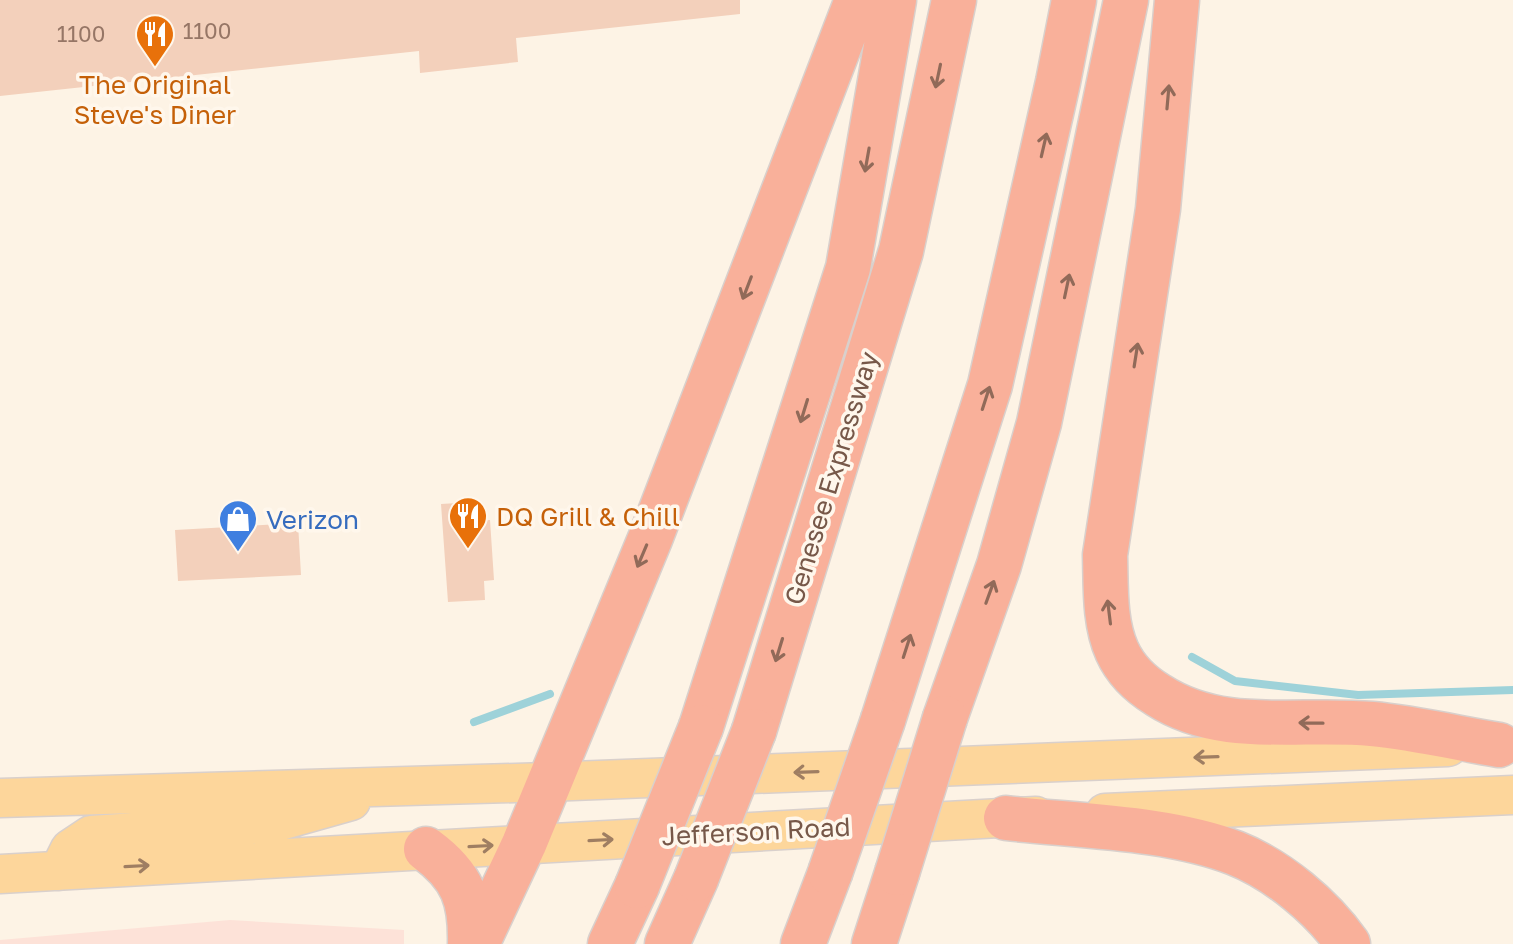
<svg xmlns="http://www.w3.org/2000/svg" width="1513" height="944" viewBox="0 0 1513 944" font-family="'Golos Text',sans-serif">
  <rect width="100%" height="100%" fill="#fdf3e5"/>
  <!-- commercial -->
  <path fill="#fde2d8" d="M230,920l174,10v14h-404v-4z"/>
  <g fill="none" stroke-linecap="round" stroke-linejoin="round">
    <!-- stream -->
    <path stroke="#9ed2d9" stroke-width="8" d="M1192,657l43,24 123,14 155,-5
      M474,722l76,-28"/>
  </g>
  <!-- building -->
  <path fill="#f3d0bb" d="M0,0h740v14l-224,24 2,24 -98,11 -1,-22 -419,45z
    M474,502l1,19 15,-1 4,60 -10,1 1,19 -37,2 -7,-98z
    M298,523l3,52 -123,6 -3,-51z"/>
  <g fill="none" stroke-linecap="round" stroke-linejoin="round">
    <defs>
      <path id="major" d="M0,798l547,-16 901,-35
        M1105,813l408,-18
        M59,871l11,-22 21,-14 182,-12 78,-22
        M0,874l1036,-58"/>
      <path id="highway" d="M1177,0l-19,209 -53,346c1,31 -1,67 12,96 9,20 23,33 41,44 65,42 141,22 214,29 42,4 85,14 127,21
        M945,718l54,-153 40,-142 87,-423
        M883,720l107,-335 68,-303 16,-82
        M701,727l147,-459 46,-268
        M754,731l147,-480 53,-251
        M1006,818c72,8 162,9 229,35 43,17 87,54 113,91
        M426,849c37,27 45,51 44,95
        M477,944l47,-100 126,-305 207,-539
        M610,944l27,-58
        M667,944l29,-65
        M803,944l27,-71
        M874,944l23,-71"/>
    </defs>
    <!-- major casing -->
    <use href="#major" stroke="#d9d0cc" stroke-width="41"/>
    <!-- highway casing -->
    <use href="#highway" stroke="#d9d0cc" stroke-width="47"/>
    <!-- major -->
    <use href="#major" stroke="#fdd69b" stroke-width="38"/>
    <!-- highway -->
    <use href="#highway" stroke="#f9b09a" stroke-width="44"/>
    <defs>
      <path id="highway-bridge" d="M830,873l53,-153
        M897,873l48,-155
        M696,879l58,-148
        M637,886l64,-159"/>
    </defs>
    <!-- highway-bridge casing -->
    <use href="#highway-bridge" stroke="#d9d0cc" stroke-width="47" stroke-linecap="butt"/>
    <!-- highway-bridge -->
    <use href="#highway-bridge" stroke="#f9b09a" stroke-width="44"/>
  </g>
  <!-- one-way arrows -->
  <defs><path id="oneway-shaft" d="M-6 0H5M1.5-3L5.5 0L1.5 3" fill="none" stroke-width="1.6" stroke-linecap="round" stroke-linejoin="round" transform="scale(2)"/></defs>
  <g stroke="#916a59">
    <use href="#oneway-shaft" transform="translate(938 76) rotate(102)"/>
    <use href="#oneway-shaft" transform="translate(1168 97) rotate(-85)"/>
    <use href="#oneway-shaft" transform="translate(1044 145) rotate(-77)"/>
    <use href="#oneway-shaft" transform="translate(867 160) rotate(100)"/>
    <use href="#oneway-shaft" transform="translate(1067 286) rotate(-78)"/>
    <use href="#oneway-shaft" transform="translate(747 288) rotate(111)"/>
    <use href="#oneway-shaft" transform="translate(1136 355) rotate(-81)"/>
    <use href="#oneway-shaft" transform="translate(986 398) rotate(-72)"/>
    <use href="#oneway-shaft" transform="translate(804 411) rotate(107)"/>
    <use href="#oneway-shaft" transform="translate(642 556) rotate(113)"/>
    <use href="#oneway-shaft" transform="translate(990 592) rotate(-70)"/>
    <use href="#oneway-shaft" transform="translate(1109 612) rotate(-97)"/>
    <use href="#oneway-shaft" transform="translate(907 646) rotate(-72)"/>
    <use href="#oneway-shaft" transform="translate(779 650) rotate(107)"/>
    <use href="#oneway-shaft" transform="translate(1311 723) rotate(-179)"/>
  </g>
  <g stroke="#9f7e62">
    <use href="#oneway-shaft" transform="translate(1206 757) rotate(178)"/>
    <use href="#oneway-shaft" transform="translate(806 772) rotate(178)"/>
    <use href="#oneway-shaft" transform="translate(601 840) rotate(-3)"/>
    <use href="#oneway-shaft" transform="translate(481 846) rotate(-3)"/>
    <use href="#oneway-shaft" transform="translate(137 866) rotate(-3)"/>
  </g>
  <!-- icons -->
  <defs>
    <symbol id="restaurant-pin" viewBox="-11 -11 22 30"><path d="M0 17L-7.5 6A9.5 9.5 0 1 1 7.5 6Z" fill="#e8710a" stroke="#fff7ec"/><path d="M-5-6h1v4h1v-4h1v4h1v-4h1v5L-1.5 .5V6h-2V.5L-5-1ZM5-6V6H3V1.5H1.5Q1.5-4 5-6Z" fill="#fff"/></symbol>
    <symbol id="shop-pin" viewBox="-11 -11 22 30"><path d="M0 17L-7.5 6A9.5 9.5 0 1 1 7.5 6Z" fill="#3f7fe0" stroke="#fff7ec"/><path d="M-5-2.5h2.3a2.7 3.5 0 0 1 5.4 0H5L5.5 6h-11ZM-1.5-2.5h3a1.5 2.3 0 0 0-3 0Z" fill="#fff"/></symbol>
  </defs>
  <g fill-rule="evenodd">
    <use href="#restaurant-pin" x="133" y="12" width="44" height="60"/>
    <use href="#restaurant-pin" x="446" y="494" width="44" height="60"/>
    <use href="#shop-pin" x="216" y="497" width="44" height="60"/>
  </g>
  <g text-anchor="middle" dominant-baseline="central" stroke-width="7" stroke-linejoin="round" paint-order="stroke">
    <!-- number labels -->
    <g font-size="22" fill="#967666">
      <text x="207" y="30">1100</text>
      <text x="81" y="33">1100</text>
    </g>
    <!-- food labels -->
    <g font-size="26" fill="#c56008" stroke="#fff7ec">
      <text x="155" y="84">The Original<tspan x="155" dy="30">Steve's Diner</tspan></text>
      <text x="496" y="516" text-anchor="start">DQ Grill &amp; Chill</text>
    </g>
    <!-- street labels -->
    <g font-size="26" fill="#775849" stroke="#fff7ec">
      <text transform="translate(831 478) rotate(-73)">Genesee Expressway</text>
      <text transform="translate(756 831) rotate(-3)">Jefferson Road</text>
    </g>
    <!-- shop labels -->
    <g font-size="26" fill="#366cbe" stroke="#fff7ec" text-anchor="start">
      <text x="266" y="519">Verizon</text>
    </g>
  </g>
</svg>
